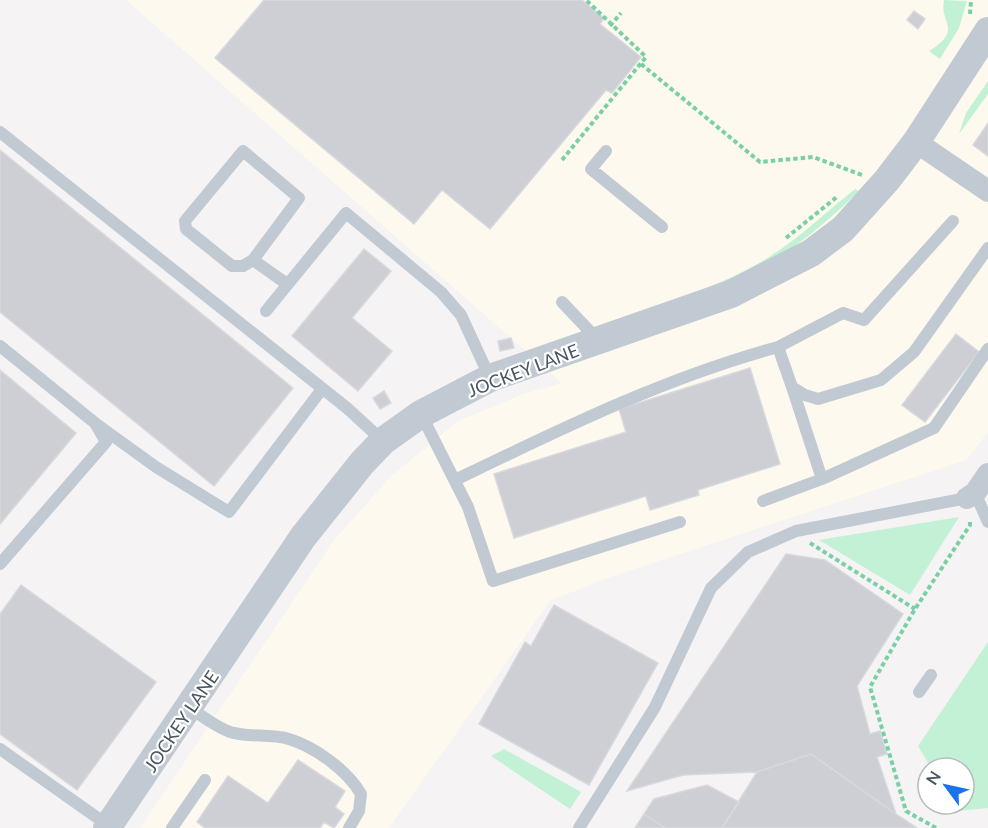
<svg xmlns="http://www.w3.org/2000/svg" width="988" height="828" viewBox="0 0 988 828" font-family="Lato,sans-serif">
  <rect width="100%" height="100%" fill="#f5f3f3"/>
  <!-- commercial -->
  <path fill="#fdf9ef" d="M126,0h862v432l-21,28 -360,118 -57,23 -161,227h-249l194,-288 57,-64 67,-55 65,-27 39,-11z"/>
  <!-- green -->
  <path fill="#c3f1d5" d="M944,0l23,1 -8,27 -19,31 -11,-8c35,-22 10,-27 15,-51z
    M988,81v13l-29,40 7,-21z
    M855,189l4,2c-37,37 -80,70 -127,93 -23,11 -51,16 -76,23 35,-14 71,-25 103,-44 35,-20 65,-49 96,-74z
    M959,517l-49,78 -91,-55z
    M988,642v166l-31,3 -4,-7h11v-36h-33l-13,-22z
    M504,749l77,43 -11,17 -79,-53z"/>
  <!-- building -->
  <path fill="#cdcfd5" stroke="#d7d9de" stroke-width="1.5" d="M264,0h318l22,18 -4,6 41,33 -29,36 -6,-3 -116,139 -48,-39 -28,34 -199,-166z
    M914,11l11,8 -7,10 -11,-9z
    M988,123v33l-15,-11z
    M0,150l293,238 -79,98 -214,-174z
    M364,249l27,22 -39,47 40,33 -34,40 -66,-55z
    M956,334l23,18 -54,70 -23,-17z
    M511,338l3,10 -14,3 -2,-10z
    M750,368l30,96 -82,26 1,5 -49,15 -4,-14 -132,42 -20,-64 132,-42 -7,-23z
    M0,370l76,63 -76,91z
    M384,391l7,12 -11,6 -7,-11z
    M786,554l39,6 78,54 -46,72 13,48 10,-3 7,23 -10,3 19,57 -85,-60 -54,18 -74,3 -56,16z
    M21,585l135,97 -79,108 -77,-56v-120z
    M554,605l104,58 -69,122 -110,-61 46,-82 6,4z
    M811,754l85,60 21,14h-195l35,-56z
    M298,760l47,31 -10,16 9,7 -10,14 -10,-6 -4,6h-115l-8,-6 31,-46 40,27z
    M707,785l32,17 -17,26h-57l-21,-14 10,-15z
    M644,814l21,14h-30z"/>
  <g fill="none" stroke-linecap="round" stroke-linejoin="round">
    <!-- path -->
    <path stroke="#7ad0a6" stroke-width="4" stroke-dasharray="4.5 3" stroke-linecap="butt" d="M970,14l1,-14
      M610,26l11,-13
      M641,64l119,98 53,-5 49,18
      M562,160l84,-103 -60,-57
      M786,238l52,-42
      M810,543l105,66
      M936,828l-30,-17 -36,-124 45,-78 55,-84v-5"/>
    <!-- service -->
    <path stroke="#c1cad2" stroke-width="12" d="M0,132l347,276 36,33
      M243,151l56,47 -46,62 -10,6h-11l-46,-37 -1,-8z
      M606,151l-15,18 71,58
      M253,260l34,24
      M562,302l36,38
      M266,311l80,-98 95,79 20,23 29,63
      M0,346l95,77 11,19 -106,122
      M778,347l65,-34 21,7 89,-99
      M421,414l47,93 25,74 187,-59
      M95,423l61,44 73,45 93,-123
      M822,479l112,-51 54,-79
      M455,480c106,-51 209,-102 323,-133l14,40 13,8 13,4 63,-19 33,-28 74,-104
      M975,493l13,29
      M763,501l59,-22 -30,-92
      M919,692l12,-17
      M190,708c12,8 26,19 40,24 19,6 40,1 59,7 26,8 58,31 72,55l-2,17 -10,17
      M0,749l109,77
      M172,828l33,-48
      M579,828l76,-121 56,-119 37,-36 48,-21 171,-33"/>
    <!-- minor -->
    <path stroke="#c1cad2" stroke-width="22" d="M916,142l72,49
      M967,498l8,-5 13,-19"/>
    <!-- tertiary -->
    <path stroke="#c1cad2" stroke-width="28" d="M107,828l196,-291 59,-74 21,-22 38,-27 69,-36 241,-84 80,-41 32,-24 44,-49 29,-38 72,-111"/>
  </g>
  <g text-anchor="middle" dominant-baseline="central" stroke-width="4.5" stroke-linejoin="round" paint-order="stroke">
    <!-- street labels -->
    <g font-size="18" fill="#4a5661" stroke="#fff">
      <text transform="translate(523 370) rotate(-21)">JOCKEY LANE</text>
      <text transform="translate(181 721) rotate(-56)">JOCKEY LANE</text>
    </g>
  </g>
  <!-- north arrow -->
  <g transform="translate(946 786) rotate(303)"><circle r="28" fill="#ffffff" stroke="#b7bbc0" stroke-width="1.5"/>
  <path d="M0-4.5L10 22L0 15L-10 22Z" fill="#1a73e8"/>
  <text y="-9" font-size="16" font-weight="bold" text-anchor="middle" fill="#4a5661">N</text>
  </g>
</svg>
